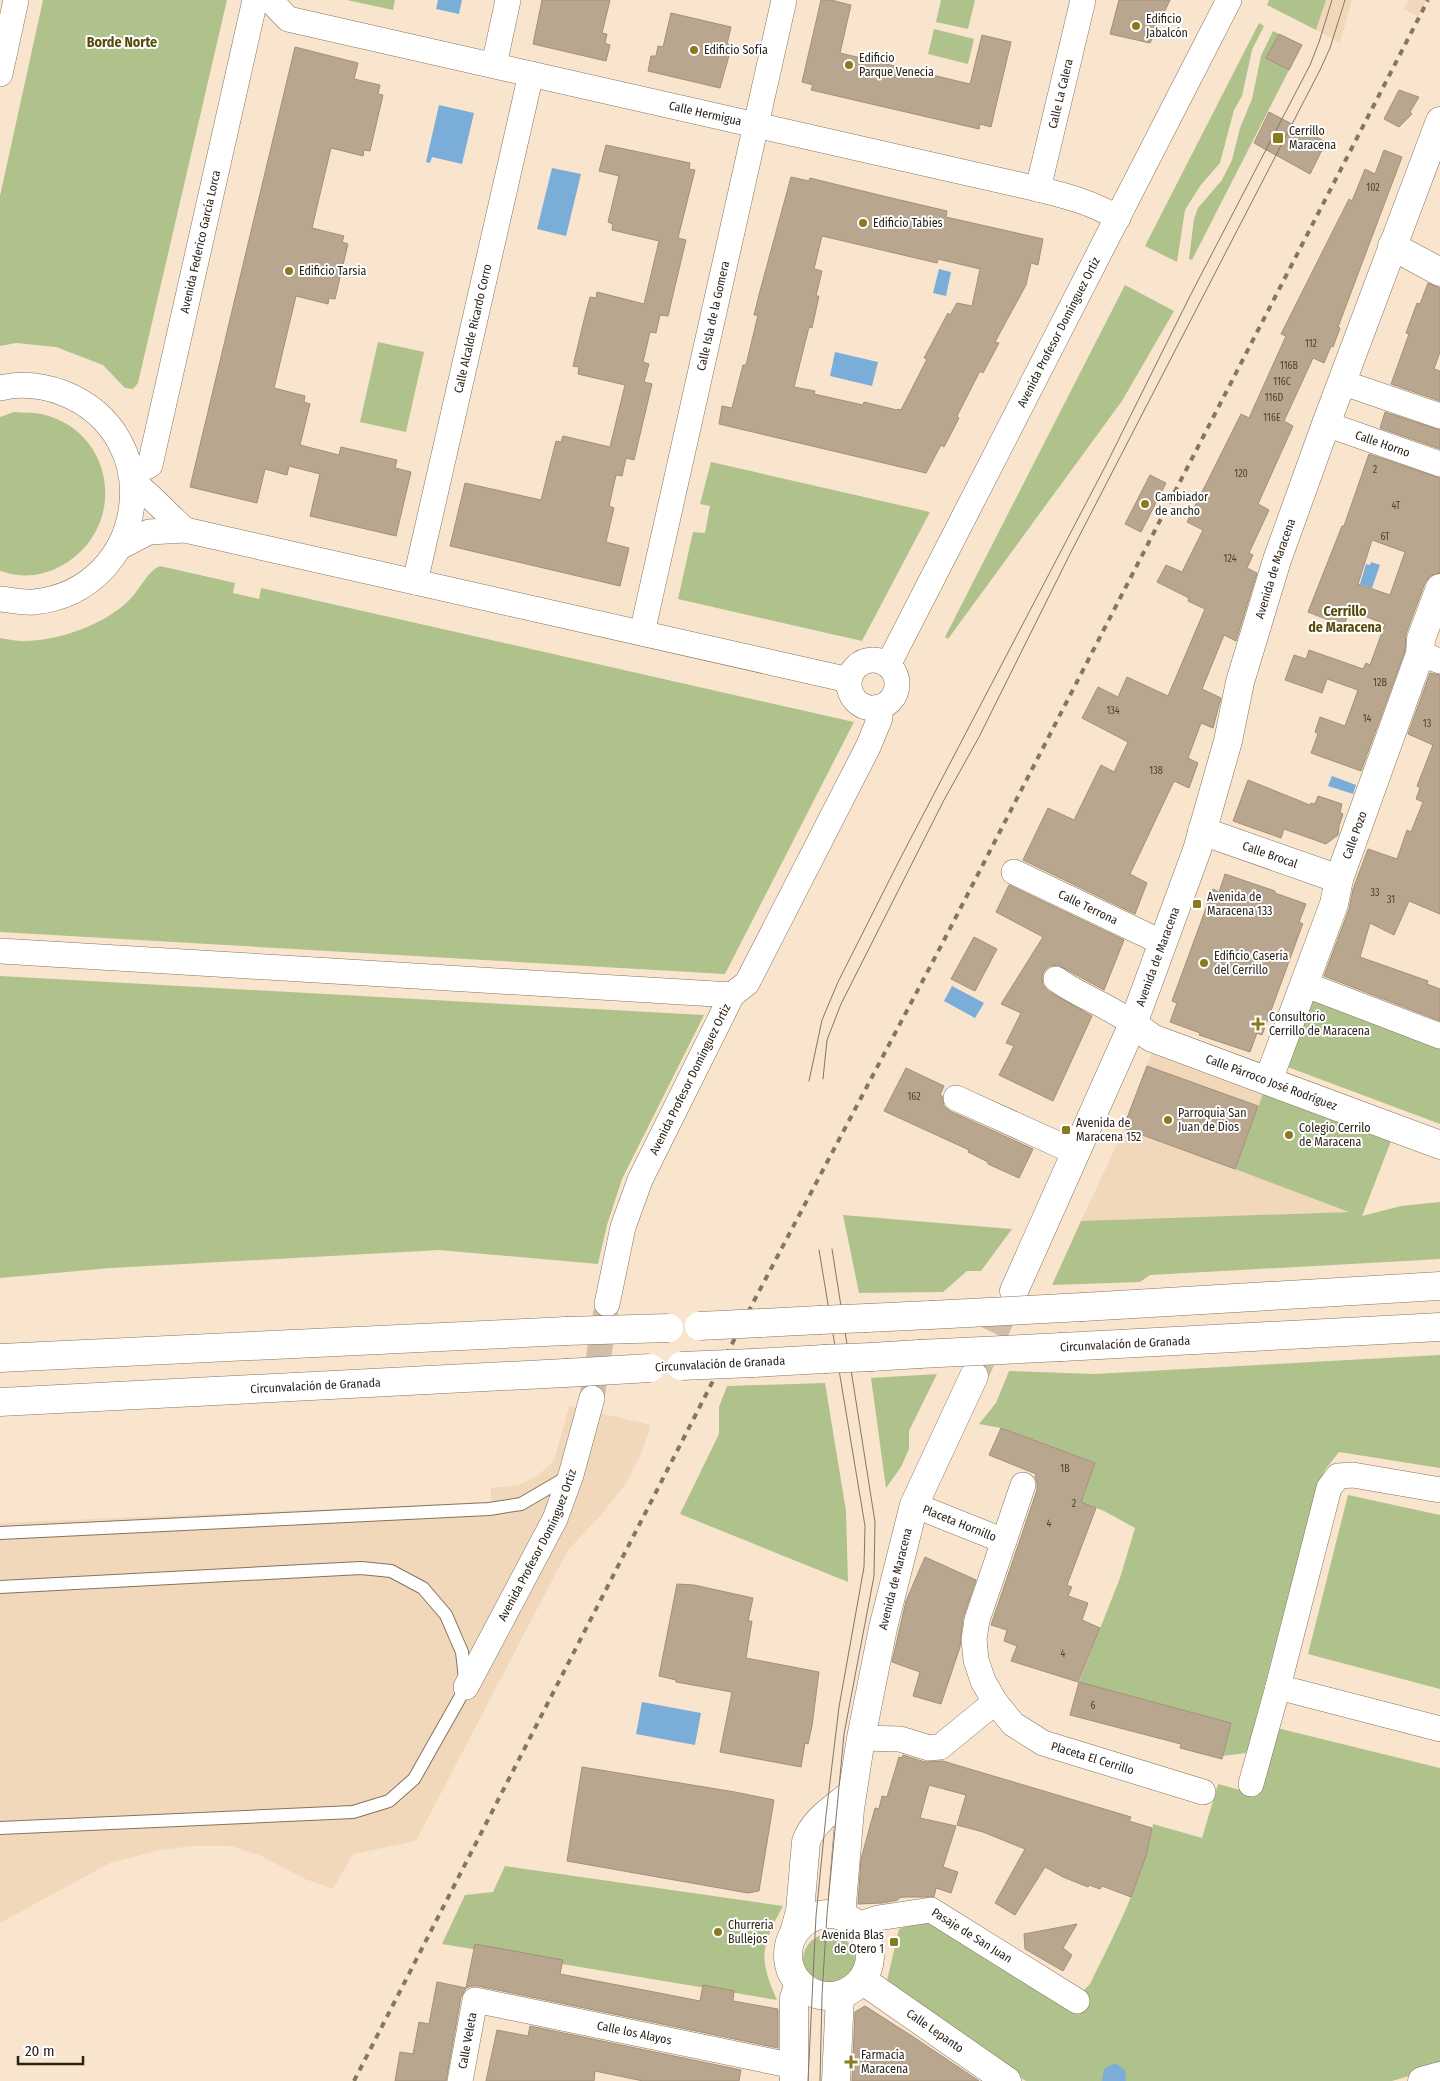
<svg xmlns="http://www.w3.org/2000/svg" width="1440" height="2081" viewBox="0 0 1440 2081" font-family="'Fira Sans Condensed',sans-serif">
  <rect width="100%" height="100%" fill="#f9e5cd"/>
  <!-- built -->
  <path fill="#f2d8bb" d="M1326,0h26l-12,43 -24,-13z
    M1409,0h18l-9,17 -14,-8z
    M1152,1052l239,89 -29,76 -11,-5 -270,9 43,-92 73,26v-51l-57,-21z
    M569,1406l82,19 -10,29 -14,28 -25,32 -34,36 -152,291 -63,13 -20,35 -28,-10 -46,-24 -28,-9h-40l-35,5 -46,12 -110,60v-400l491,-21v-14l28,-3 18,-9 17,-15z"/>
  <!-- green -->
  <path fill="#afc28c" d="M43,0h184l-89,383 -5,6 -8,-1 -22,-23 -47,-18 -40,-4 -16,3v-150z
    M347,0h48l-2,10z
    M941,0h34l-7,29 -32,-7z
    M1269,0h57l-10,30 -49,-25z
    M1259,23l5,3 -12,24 -10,46 -8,14 -14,53 -20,23 -15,24 -8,52 -32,-16z
    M934,29l40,10 -6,25 -40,-10z
    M1273,31l6,3 -13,24 23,12 -97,190 -3,-1 5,-40 4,-11 24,-28 10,-20 8,-32 12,-29 9,-43z
    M1125,285l49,26 -52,90 -174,238 -3,-2z
    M378,342l46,10 -18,80 -46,-10z
    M14,412c9,1 19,0 27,2 77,17 87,118 18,153 -11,6 -27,10 -40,8 -7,0 -13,-3 -19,-4v-154z
    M711,462l219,50 -68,129 -184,-42 15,-67 12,1 5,-27 -10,-2z
    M160,566l75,17 -2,10 26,6 2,-11 593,134 -129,252 -725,-42v-294c7,1 16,3 23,3 36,0 85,-17 109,-44 10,-11 15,-25 28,-31z
    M0,976l704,39 -82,164 -15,46 -9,39 -159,-14 -328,18 -111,10z
    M1312,993l128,48v83l-155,-58z
    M1263,1094l128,47 -29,75 39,-10 39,-4v57l-290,16 -10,7 -88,3 29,-64 268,-9 -114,-43z
    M843,1215l169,14 -31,42h-14l-24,21 -84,1z
    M1440,1355v113l-101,-16 -14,18 -9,21 -69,262 -25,3 9,-33 -152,-41 41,-104 15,-50 -31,-17 -23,-9 14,-39 -94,-35 -22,-4 17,-21 13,-32 85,3z
    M937,1374l-28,57v18l-8,18 -15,21 -15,-110z
    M825,1383l21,128 2,71 -168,-68 39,-80v-27l8,-21z
    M1348,1495l92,20v174l-132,-35z
    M1277,1728l163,40v299l-48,14h-366l-30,-19 -110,-77 13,-56 30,-11 151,76 10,-10c25,-51 53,-103 63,-160l49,14 16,-54 37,10z
    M505,1866l278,40c-22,40 -25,52 -6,94l-335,-56 23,-49 28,-3z
    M803 1960a26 26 0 1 1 52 0a26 26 0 1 1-52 0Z"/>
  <!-- water -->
  <path fill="#7badd9" d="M438,0h24l-3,14 -23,-5z
    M439,105l35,8 -12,51 -30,-7 -2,6 -4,-1z
    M552,168l29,6 -15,62 -29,-7z
    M939,269l12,3 -5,24 -13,-3z
    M835,352l43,10 -6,24 -42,-10z
    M1371,562l9,3 -8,23 -12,-4 6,-20 4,1z
    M1332,776l24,9 -3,9 -25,-8z
    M952,986l32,17 -9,15 -31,-17z
    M642,1702l59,11 -6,32 -59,-11z
    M1115,2063l10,7 1,11h-24l2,-12z"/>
  <!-- building -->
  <path fill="#b9a68f" stroke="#a3907a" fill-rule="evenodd" d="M542,0h68l-8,33 5,1 -2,9 5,2 -4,16 -73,-17z
    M821,0h10l20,5 -11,48 130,31 12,-49 29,7 -20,85 -11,-3 -1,5 -168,-39 2,-5 -11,-3z
    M1119,0h51l-20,43 -40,-9z
    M671,13l60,14 -4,17 5,1 -12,43 -72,-17 3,-15h5l2,-10 5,1z
    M1279,34l23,11 -13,25 -23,-12z
    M295,47l63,16 -4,16 26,6 -2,9 5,1 -13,56 -6,-1 -1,6 -32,-8 -19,80 32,8 -2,6 6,2 -13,55 -6,-1 -1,6 -32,-8 -22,92 31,8 -1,6 6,2 -10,41 39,10 2,-8 56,13 -2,8 16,4 -15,64 -86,-20 10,-42 -31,-8 -2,9 -22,-6 -8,34 -67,-16z
    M1399,90l20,7 -9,15 2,2 -13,13 -15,-8z
    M1269,112l57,30 -16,32 -56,-31z
    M606,145l84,18 -1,6 6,1 -17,68 8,2 -18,76 -8,-1 -4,18 -6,-1 -7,30 6,2 -5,18 8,2 -18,76 -8,-2 -4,18 -6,-1 -7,31 5,2 -8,34 23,6 -9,38 -170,-40 15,-63 76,17 15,-59 5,1 2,-6 47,11 15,-62 -47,-11 1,-7 -6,-1 12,-50 5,-19 6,1 1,-6 47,12 15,-63 -47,-11 1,-6 -5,-2 11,-46 -20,-5z
    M1384,150l18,7 -64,170 2,1 -7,19 -2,-1 -7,17 -11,-5 -29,63 9,5 -35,78 11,6 -20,43 4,2 -6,13 10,5 -21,68 -12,-6 -22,54 19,9 -8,30 -12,-5 -13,35 10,5 -9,25 -15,-7 -44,93 17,9 -12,31 -112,-54 25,-52 26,12 27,-55 13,7 14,-30 -46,-24 16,-31 20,10 9,-20 41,19 37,-87 -17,-8 1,-3 -32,-16 9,-17 16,7 21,-42 -16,-8 54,-108 8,4 37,-82 -5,-2 68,-135 3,2 13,-32 10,5z
    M791,177l18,4 1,-3 73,18 64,15 -1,6 97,22 -5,26 -7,-2 -5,22 -31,57 4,1 -16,30 -3,-2 -23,45 2,2 -15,29 -3,-2 -15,28 -207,-49 3,-18 10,2 11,-43h3l12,-50h-4l6,-24zM822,236l115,27 1,-4 42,10 -8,37 -15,-3 -7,12 -2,-2 -24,45 3,1 -26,51 -3,-1 -1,1 -33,-8 -1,3 -49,-11 1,-3 -21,-4 15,-60 3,1 7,-32h-3l6,-25 -8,-2z
    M1428,283l12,5v64l-6,17 6,2v30l-49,-17 18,-50 -3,-1 11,-30 3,1z
    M1385,412l55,18v19l-60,-21z
    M1369,454l71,24v95l-10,3 -5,7 -19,51 -1,17 -44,120 -50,-18 7,-19 -3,-2 5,-15 25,9 13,-36 -31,-11 -5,14 -37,-13 9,-25 12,4 3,-9 54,19 3,-6 4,2 15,-41 -36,-14 -5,16 -36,-14 34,-86h2zM1372,540l33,12 -15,43 -32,-11z
    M1150,475l16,8 -25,49 -16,-8z
    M1430,673l10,2v239l-31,-13 -15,34 -24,-12 -10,34 68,24 -1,3 13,5v32l-116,-45 25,-67 4,-20 15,-40 29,10 10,-29 4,2 12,-30 -7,-3 4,-11 -3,-2 16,-41 -25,-11z
    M1248,780l62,25 1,-2 4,1 3,-8 24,8 -2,8 3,2 -4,12 -1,9 -12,9 -42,-15 -3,9 -48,-17z
    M1225,874l50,17v2l31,11 -7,18 4,2 -1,2 -40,109 -5,-2 -7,19 -51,-17 1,-2 -30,-11 7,-19 -5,-2 41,-112 6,3z
    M1009,885l115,55 -20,50 -46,-25 -8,1 -6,5 -2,6 1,8 5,6 44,25 -39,85 -54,-26 15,-29 -8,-3 15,-30 -20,-9 42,-67 -47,-25z
    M974,937l23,12 -22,42 -24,-12z
    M1147,1066l111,40 -23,63 -109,-40 3,-10 -2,-1z
    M906,1068l38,18 -4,9 2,1 2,10 6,5 83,38 -14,29 -31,-14v-2l-20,-10 1,-2 -85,-39z
    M1001,1428l94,35 -14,39 15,6 -29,77 5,2 -4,9 20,7 -6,17 18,8 -22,54 -67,-21 6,-15 -13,-5 3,-11 -16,-5 46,-135v-7l-2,-6 1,-3 -47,-19z
    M925,1557l51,23 -13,38 -3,29 -19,57 -28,-8 7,-24 -28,-10 14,-61z
    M677,1584l17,1 59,13 -5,23h4l-6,37 73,14 -7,54 -4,18 -3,-1 -4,24 -81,-15 12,-60 -56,-10v-2l-17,-4z
    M1079,1682l152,41 -9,36 -42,-11 1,-4 -111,-29z
    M903,1755l22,7 18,-1 188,56 -2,4 23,7 -6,28 -15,41 -29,-11 -2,3 -11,-4 -1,2 -25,-10 -18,-10 -30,48 -20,-12 30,-54 -42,-17 -26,-7 9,-30 -37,-10 -9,33 36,8 -13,41 15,5 -7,21 -15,-5 -2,9h-30l-6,1v2l-15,3 -25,1 3,-45 14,-51 4,1 3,-13 5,1 12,-40 3,1z
    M582,1767l153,25 39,8 -15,91 -11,2 -181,-32z
    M1077,1924l-14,24 9,7 -9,16 -38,-22 -1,-15z
    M475,1944l88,16 -3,14 94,18 46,9 3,-16 31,6 -1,10 45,8v39l-300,-62h-7l-5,2 -5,9 -15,84h-51l5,-29 13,2 6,-32 10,2 8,-42 29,6z
    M865,2006l47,30 67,45h-127l3,-69z
    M530,2026l211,44 -2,11h-96l-48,-10 -1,10h-108l11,-51 31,6z"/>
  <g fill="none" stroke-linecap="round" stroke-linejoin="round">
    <!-- street-tunnel -->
    <path stroke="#d0bea9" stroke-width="25" stroke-dasharray="25 12" stroke-linecap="butt" d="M592,1398l14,-87"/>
    <!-- secondary-tunnel -->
    <path stroke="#d0bea9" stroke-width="28" stroke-dasharray="28 14" stroke-linecap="butt" d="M976,1371l37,-79"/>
    <defs>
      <path id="lane" d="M0,1533l489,-24 32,-5 48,-28
        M0,1587l361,-19 30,3 32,17 23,27 16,37 4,35 -52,92 -25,22 -36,11 -353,16"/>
      <g id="street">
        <path id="s1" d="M270,0l18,19 750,170c29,7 55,14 80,29"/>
        <path d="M494,65l14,-65"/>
        <path d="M0,74l16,-74"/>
        <path id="s2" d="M1038,189l45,-189"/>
        <path d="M1341,382l99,34"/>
        <path d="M0,388c21,-5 42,-3 63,5 107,42 85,197 -29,209 -11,1 -23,-2 -34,-3"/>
        <path id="s3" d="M1326,424l114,40"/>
        <path id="s4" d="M132,474l18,-9 105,-465"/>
        <path d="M133,482c19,14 34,32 52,48"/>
        <path d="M120,547l29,-15 36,-2 664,150"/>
        <path id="s5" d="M415,582l116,-508"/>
        <path id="s6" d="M642,633l142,-633"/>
        <path d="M1420,654l20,7"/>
        <circle cx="873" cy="684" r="24"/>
        <path id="s7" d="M888,665l341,-665"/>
        <path id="s8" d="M1014,872l149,71"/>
        <path d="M0,951l732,44"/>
        <path d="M1056,979c24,18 53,26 77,45"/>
        <path d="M1304,984l136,52"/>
        <path d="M956,1098l119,54"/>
        <path id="s9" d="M607,1304l16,-77 17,-47 92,-185 15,-12 121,-236 12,-29 -1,-11"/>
        <path id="s10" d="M1023,1485l-46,135 -3,19 2,21 7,21 12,21 18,22 30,19 160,49"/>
        <path id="s11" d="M914,1505l90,36"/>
        <path id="s12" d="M466,1687l89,-168 16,-44 21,-77"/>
        <path d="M1278,1687l162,42"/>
        <path d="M861,1738l39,1 29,9 11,-1 55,-45"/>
        <path d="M1251,1784l27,-97 51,-199 9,-12 15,-1 87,15"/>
        <path id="s13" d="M857,1925l21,-7 53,-8 146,91"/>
        <path id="s14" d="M460,2081l15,-81 319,66"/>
      </g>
      <g id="secondary">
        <path d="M1392,246l48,26"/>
        <path id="s15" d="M1202,831l137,48"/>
        <path id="s16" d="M1133,1024l19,14 288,107"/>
        <path id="s17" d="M1268,1081l66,-177 5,-25 81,-225 1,-15 19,-51"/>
        <path id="s18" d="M1014,1291l119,-267 64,-174 31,-109 12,-59 37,-122 49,-136 114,-303"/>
        <circle cx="829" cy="1955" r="41"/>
        <path id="s19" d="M841,1916l9,-107 11,-71 22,-110 31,-123 60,-129"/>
        <path d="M794,1933l6,-22 6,-69c7,-22 29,-34 46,-49"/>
        <path id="s20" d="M862,1980l145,101"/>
        <path d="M794,2081v-83l5,-14"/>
        <path d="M836,2081l4,-85"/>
        <path d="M1422,2081l18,-5"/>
      </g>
      <g id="highway">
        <path d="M1083,1307l357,-21"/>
        <path d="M867,1318l63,-3"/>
        <path d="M761,1323l58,-3"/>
        <path d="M1062,1347l378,-20"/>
        <path d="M872,1357l47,-3"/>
        <path d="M0,1358l566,-27"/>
        <path d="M753,1363l71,-4"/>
        <path id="s21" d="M0,1402l565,-29"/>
      </g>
    </defs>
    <!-- lane casing -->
    <use href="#lane" stroke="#85735d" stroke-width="14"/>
    <!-- street casing -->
    <use href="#street" stroke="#85735d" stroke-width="26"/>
    <!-- secondary casing -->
    <use href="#secondary" stroke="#85735d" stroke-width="29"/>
    <!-- highway casing -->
    <use href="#highway" stroke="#85735d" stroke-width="29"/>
    <!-- lane -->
    <use href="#lane" stroke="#fff" stroke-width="12"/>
    <!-- street -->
    <use href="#street" stroke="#fff" stroke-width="25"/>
    <!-- secondary -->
    <use href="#secondary" stroke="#fff" stroke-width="28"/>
    <!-- highway -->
    <use href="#highway" stroke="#fff" stroke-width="28"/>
    <!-- tram -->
    <path stroke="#827666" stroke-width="1" d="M823,1079l4,-39 14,-36 103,-204 35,-63 92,-185 249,-482 10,-22 15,-48
      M809,1081l13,-61 16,-38 63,-125 205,-392 84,-169 120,-231 9,-23 13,-42
      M808,2081l8,-165 10,-101 13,-108 25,-140 1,-41 -46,-276
      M820,2081l2,-86 5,-81 17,-180 30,-158 1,-54 -43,-273"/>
    <!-- rail -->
    <path stroke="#827666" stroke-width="4" stroke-dasharray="6 6" stroke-linecap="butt" d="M354,2081l401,-782 186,-353 487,-946"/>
    <defs>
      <path id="highway-bridge" d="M930,1315l153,-8
        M819,1320l48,-2
        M699,1326l62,-3
        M566,1331l103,-3
        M919,1354l143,-7
        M824,1359l48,-2
        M681,1366l72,-3
        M565,1373l85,-5"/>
    </defs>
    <!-- highway-bridge casing -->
    <use href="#highway-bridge" stroke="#85735d" stroke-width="29" stroke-linecap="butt"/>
    <!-- highway-bridge -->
    <use href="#highway-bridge" stroke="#fff" stroke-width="28"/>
  </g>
  <!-- markers -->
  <g fill="#8b791e" stroke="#fff" stroke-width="2">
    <circle cx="1136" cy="26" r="5"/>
    <circle cx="694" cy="50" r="5"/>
    <circle cx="849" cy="65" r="5"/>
    <rect x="1272" y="132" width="12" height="12" rx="2.5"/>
    <circle cx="863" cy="223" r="5"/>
    <circle cx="289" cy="271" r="5"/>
    <circle cx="1145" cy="504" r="5"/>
    <rect x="1192" y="899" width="10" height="10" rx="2.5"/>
    <circle cx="1204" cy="963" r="5"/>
    <path d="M1255.5 1016.5h5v5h5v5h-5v5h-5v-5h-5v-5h5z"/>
    <circle cx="1168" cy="1120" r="5"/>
    <rect x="1061" y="1125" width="10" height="10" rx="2.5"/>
    <circle cx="1289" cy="1135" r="5"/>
    <circle cx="718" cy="1932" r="5"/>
    <rect x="889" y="1937" width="10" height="10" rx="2.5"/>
    <path d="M848.5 2054.5h5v5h5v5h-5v5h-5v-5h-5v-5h5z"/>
  </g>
  <g text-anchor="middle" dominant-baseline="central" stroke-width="4" stroke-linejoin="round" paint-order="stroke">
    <!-- number labels -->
    <g font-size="10" fill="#4e4437">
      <text x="1373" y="188">102</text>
      <text x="1311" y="344">112</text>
      <text x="1289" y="366">116B</text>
      <text x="1282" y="382">116C</text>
      <text x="1274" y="398">116D</text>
      <text x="1272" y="418">116E</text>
      <text x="1375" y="470">2</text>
      <text x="1241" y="474">120</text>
      <text x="1396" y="506">4T</text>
      <text x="1385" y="537">6T</text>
      <text x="1230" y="559">124</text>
      <text x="1380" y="683">12B</text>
      <text x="1113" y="711">134</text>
      <text x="1367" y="719">14</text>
      <text x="1427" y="724">13</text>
      <text x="1156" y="771">138</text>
      <text x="1375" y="893">33</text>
      <text x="1391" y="900">31</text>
      <text x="914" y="1097">162</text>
      <text x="1065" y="1469">1B</text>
      <text x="1074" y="1504">2</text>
      <text x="1049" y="1524">4</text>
      <text x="1063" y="1654">4</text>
      <text x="1093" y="1706">6</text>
    </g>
    <!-- poi labels -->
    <g font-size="12" fill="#2a231a" stroke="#fff" text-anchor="start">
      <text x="1146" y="19">Edificio<tspan x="1146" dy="14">Jabalcón</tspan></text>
      <text x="704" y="50">Edificio Sofía</text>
      <text x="859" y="58">Edificio<tspan x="859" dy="14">Parque Venecia</tspan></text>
      <text x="1289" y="131">Cerrillo<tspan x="1289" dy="14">Maracena</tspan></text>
      <text x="873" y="223">Edificio Tabies</text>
      <text x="299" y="271">Edificio Tarsia</text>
      <text x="1155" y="497">Cambiador<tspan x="1155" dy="14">de ancho</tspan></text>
      <text x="1207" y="897">Avenida de<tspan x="1207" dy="14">Maracena 133</tspan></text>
      <text x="1214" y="956">Edificio Casería<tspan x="1214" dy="14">del Cerrillo</tspan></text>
      <text x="1269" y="1017">Consultorio<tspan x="1269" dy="14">Cerrillo de Maracena</tspan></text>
      <text x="1178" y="1113">Parroquia San<tspan x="1178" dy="14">Juan de Dios</tspan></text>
      <text x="1076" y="1123">Avenida de<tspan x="1076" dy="14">Maracena 152</tspan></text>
      <text x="1299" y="1128">Colegio Cerrilo<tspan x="1299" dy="14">de Maracena</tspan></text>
      <text x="728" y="1925">Churreria<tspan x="728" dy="14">Bullejos</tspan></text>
      <text x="884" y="1935" text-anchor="end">Avenida Blas<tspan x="884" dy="14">de Otero 1</tspan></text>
      <text x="861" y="2055">Farmacia<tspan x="861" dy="14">Maracena</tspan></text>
    </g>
    <!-- street labels -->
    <g font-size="12" fill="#2a231a" stroke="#fff">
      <text stroke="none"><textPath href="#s2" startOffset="98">Calle La Calera</textPath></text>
      <text stroke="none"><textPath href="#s1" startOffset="454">Calle Hermigua</textPath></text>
      <text stroke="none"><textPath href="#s4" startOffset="249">Avenida Federico García Lorca</textPath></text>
      <text stroke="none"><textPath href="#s6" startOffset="325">Calle Isla de la Gomera</textPath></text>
      <text stroke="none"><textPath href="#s5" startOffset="260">Calle Alcalde Ricardo Corro</textPath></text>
      <text stroke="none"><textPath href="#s7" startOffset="374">Avenida Profesor Domínguez Ortiz</textPath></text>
      <text stroke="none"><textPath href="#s3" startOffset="60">Calle Horno</textPath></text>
      <text stroke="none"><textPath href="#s18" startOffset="770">Avenida de Maracena</textPath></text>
      <text stroke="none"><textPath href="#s17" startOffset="261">Calle Pozo</textPath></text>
      <text stroke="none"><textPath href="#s15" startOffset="72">Calle Brocal</textPath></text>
      <text stroke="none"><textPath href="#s8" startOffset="82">Calle Terrona</textPath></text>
      <text stroke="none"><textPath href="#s18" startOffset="364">Avenida de Maracena</textPath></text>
      <text stroke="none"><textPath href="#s9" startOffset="241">Avenida Profesor Domínguez Ortiz</textPath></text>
      <text stroke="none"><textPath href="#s16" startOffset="151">Calle Párroco José Rodríguez</textPath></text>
      <text transform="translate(1125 1344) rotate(-3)">Circunvalación de Granada</text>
      <text transform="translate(720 1364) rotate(-3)">Circunvalación de Granada</text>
      <text stroke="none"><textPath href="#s21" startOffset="316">Circunvalación de Granada</textPath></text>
      <text stroke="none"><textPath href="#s11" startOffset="49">Placeta Hornillo</textPath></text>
      <text stroke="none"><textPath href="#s12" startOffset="159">Avenida Profesor Domínguez Ortiz</textPath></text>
      <text stroke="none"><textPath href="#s19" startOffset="342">Avenida de Maracena</textPath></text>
      <text stroke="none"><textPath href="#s10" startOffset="345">Placeta El Cerrillo</textPath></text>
      <text stroke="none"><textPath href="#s13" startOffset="124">Pasaje de San Juan</textPath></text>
      <text stroke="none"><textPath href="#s20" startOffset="89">Calle Lepanto</textPath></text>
      <text stroke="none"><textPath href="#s14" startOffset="245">Calle los Alayos</textPath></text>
      <text stroke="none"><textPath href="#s14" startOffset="41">Calle Veleta</textPath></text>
    </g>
    <!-- neighbourhood labels -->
    <g font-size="14" font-weight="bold" fill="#584c0c" stroke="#fff">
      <text x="122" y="42">Borde Norte</text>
      <text x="1345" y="611">Cerrillo<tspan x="1345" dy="16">de Maracena</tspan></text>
    </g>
  </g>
  <!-- scale -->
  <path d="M18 2056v8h65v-8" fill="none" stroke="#2a231a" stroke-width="2.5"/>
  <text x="25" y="2056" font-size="15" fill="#2a231a" stroke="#ffffff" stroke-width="4" paint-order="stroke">20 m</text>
</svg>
